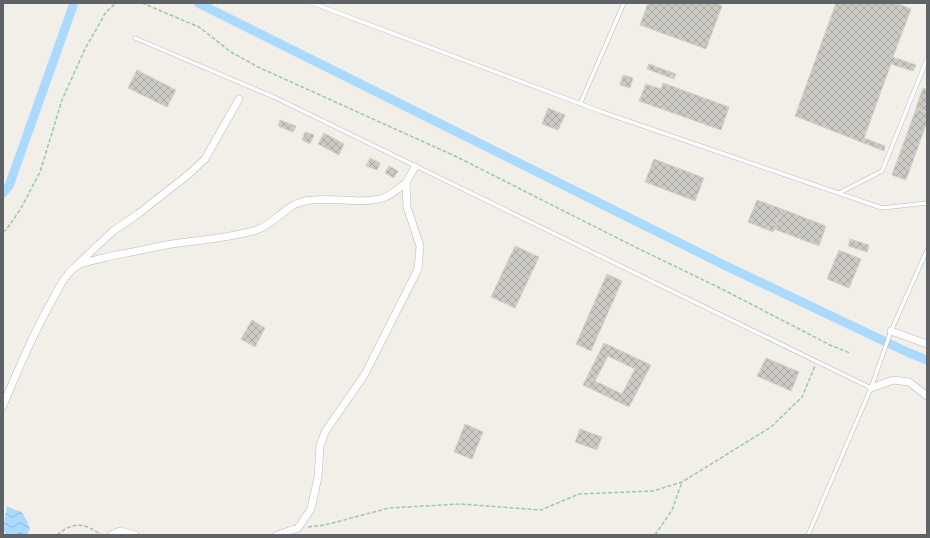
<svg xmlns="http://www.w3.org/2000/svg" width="930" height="538" viewBox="0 0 930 538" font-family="'Archivo Narrow',sans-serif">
  <defs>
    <pattern id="water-waves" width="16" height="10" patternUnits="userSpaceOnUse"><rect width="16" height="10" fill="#aadaff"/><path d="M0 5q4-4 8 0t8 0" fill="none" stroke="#8eb4d2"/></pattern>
    <pattern id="building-cross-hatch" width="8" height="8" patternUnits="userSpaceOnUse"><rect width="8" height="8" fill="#cccac5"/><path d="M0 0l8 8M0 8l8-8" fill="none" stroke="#a9a8a4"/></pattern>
  </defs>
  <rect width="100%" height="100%" fill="#f1efe8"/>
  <!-- water -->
  <path fill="url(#water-waves)" d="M7,506l8,4 6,1 6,10 3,8 -3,6h-20l-4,-5z"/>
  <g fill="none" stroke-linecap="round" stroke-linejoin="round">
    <!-- canal -->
    <path stroke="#aadaff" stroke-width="9" d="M198,3l528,263 181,86 20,8
      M3,193l6,-7 65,-183"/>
  </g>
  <!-- building -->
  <path fill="url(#building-cross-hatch)" stroke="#d6d1c6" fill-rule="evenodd" d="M648,3h67l7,3 -16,43 -66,-24z
    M836,3h60l15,6 -18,48 23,8 -3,6 -22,-7 -27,74 21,8 -1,5 -89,-35z
    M649,64l27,10 -2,5 -27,-10z
    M137,70l39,20 -9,17 -39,-19z
    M623,75l10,3 -3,10 -10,-3z
    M663,83l66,24 -8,23 -82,-29 7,-17 15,5z
    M923,88l4,2v22l-11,-4z
    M548,108l17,7 -7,15 -16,-6z
    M916,109l11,4v9l-21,58 -14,-5z
    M280,120l16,6 -3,6 -15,-6z
    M305,132l9,3 -4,9 -8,-4z
    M324,133l20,11 -5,11 -21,-11z
    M370,158l10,5 -3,7 -11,-4z
    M654,159l50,19 -9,23 -50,-19z
    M389,166l9,5 -4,7 -9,-5z
    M757,200l25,9 -9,23 -25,-10z
    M782,209l44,17 -7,20 -45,-17z
    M850,239l19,6 -2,7 -19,-6z
    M515,246l24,11 -24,51 -24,-11z
    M839,250l22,9 -12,29 -22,-9z
    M607,274l15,7 -31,70 -15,-7z
    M252,320l13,8 -10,19 -14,-8z
    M604,343l47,22 -22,42 -46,-22zM608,356l27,13 -13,25 -27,-13z
    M766,358l33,14 -8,19 -34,-15z
    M465,424l18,8 -11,27 -18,-7z
    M580,429l22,8 -5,13 -22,-8z"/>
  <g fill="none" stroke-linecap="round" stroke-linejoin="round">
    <defs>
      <path id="lane" d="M312,3l290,109 280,96 45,-5
        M135,38l141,60 595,290
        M580,104l44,-101
        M839,193l43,-22 45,-112
        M808,535l63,-147 20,-57 36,-81"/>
      <path id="street" d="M78,264l35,-33 25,-17 51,-40 16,-15 34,-60
        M891,331l36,13
        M871,388l22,-8 16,2 18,14
        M3,406c15,-37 31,-74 51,-109 6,-11 11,-22 21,-30 9,-6 30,-9 41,-12 18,-3 37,-8 56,-11 28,-4 57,-6 84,-14 18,-5 29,-25 49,-29 25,-5 54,4 78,-3 9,-3 16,-10 23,-15
        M111,535l9,-4 15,4
        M277,535l21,-7 13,-19 7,-32 2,-31 5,-14 40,-58 53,-105 2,-23 -13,-39 -1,-24 9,-16"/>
    </defs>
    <!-- lane casing -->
    <use href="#lane" stroke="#b5b8bc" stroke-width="4.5"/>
    <!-- street casing -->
    <use href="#street" stroke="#b5b8bc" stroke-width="8"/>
    <!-- path -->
    <path stroke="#9cc7a9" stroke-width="1.5" stroke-dasharray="4 2" stroke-linecap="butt" d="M142,3l57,24 32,25 27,15 199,90 180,91 81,39 112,58 20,8
      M3,232l3,-2 14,-20 20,-38 22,-72 23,-51 21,-37 10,-9
      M308,527l17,-2 64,-17 71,-4 81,6 38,-16 74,-3 29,-9 89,-55 31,-30 13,-31
      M57,535c17,-14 27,-12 45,0
      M655,535l17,-25 10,-28"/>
    <!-- lane -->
    <use href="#lane" stroke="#fff" stroke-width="3.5"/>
    <!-- street -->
    <use href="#street" stroke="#fff" stroke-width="7"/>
  </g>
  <!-- border -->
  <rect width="930" height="538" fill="none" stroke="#5f6368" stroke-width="8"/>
</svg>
